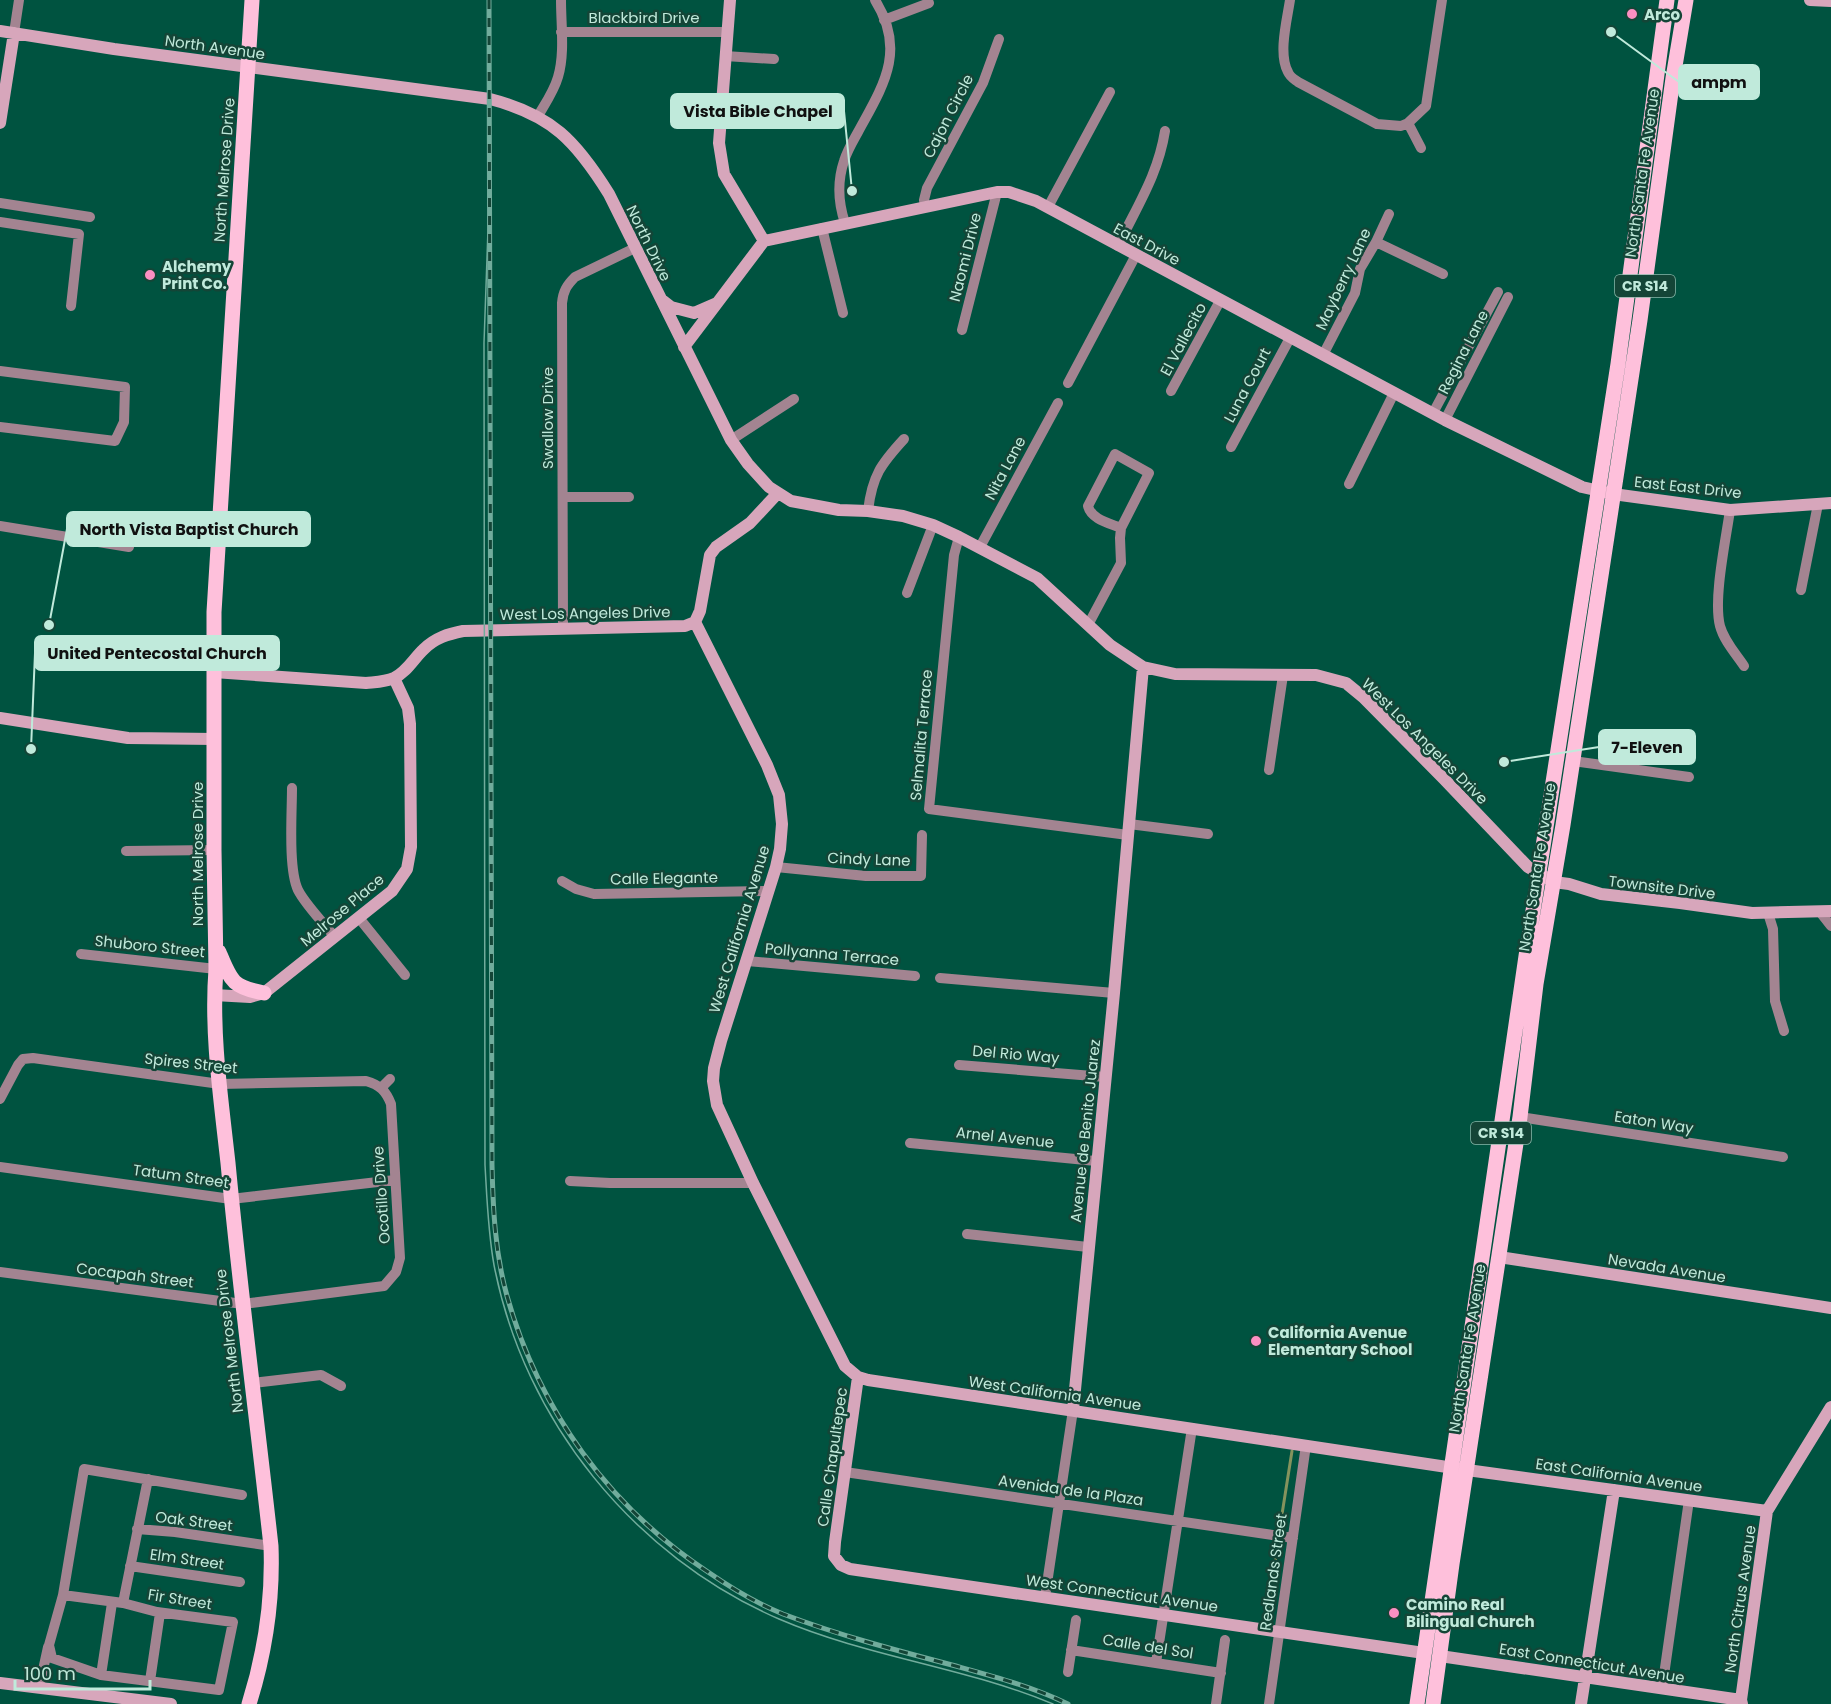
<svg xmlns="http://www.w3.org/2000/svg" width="1831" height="1704" viewBox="0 0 1831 1704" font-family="Poppins,sans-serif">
  <rect width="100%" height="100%" fill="#005340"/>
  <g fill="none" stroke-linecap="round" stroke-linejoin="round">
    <!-- stream -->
    <path stroke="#84935d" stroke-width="3" d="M1280,1527l12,-76
      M1266,1621l12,-77"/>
    <!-- street -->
    <path stroke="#a38491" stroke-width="10" d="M1290,0c-3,20 -12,54 -2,72 2,5 6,7 10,10l79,42 24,2 7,-3 18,-17 16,-106
      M884,20l45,-17
      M561,32h167
      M14,33l5,-33
      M725,56l49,3
      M538,116c7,-12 16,-25 20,-39 7,-23 3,-52 3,-77
      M1408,123l13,25
      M0,203l90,14
      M925,207l-1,-7 3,-12 56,-105 16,-44
      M1048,207l62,-115
      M0,222l79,12 -8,72
      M845,223c-7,-21 -8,-41 -1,-62 3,-10 9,-20 14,-29 25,-46 49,-81 17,-132
      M822,228l21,85
      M1376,242l67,32
      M1118,246c19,-40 40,-71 47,-115
      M962,330l35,-138
      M1323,355l32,-62 5,-24 16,-27 13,-28
      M0,371l125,16 -1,35 -9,19 -115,-14
      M1068,383l68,-128
      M1171,391l49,-90
      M1433,413l65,-121
      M1445,420l63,-123
      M731,440l63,-41
      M1231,447l59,-109
      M1115,454l34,19 -28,55c-12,-5 -30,-9 -33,-22z
      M1349,484l45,-91
      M563,497h66
      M1730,510c-4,29 -17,89 -10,116 4,15 16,28 24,40
      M868,511c4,-35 13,-47 36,-72
      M0,526l129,21
      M959,537l-5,18 -25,254 199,26
      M980,547l78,-144
      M1801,590l17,-86
      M907,593l26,-68
      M1088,625l33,-62 -1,-25 1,-10
      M563,629l-1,-326c1,-12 5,-18 13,-26l60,-29
      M1573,761l116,16
      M1269,770l14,-95
      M292,788c0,25 -4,81 6,102 7,14 26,34 37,47
      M1129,824l79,10
      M126,851l88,-1
      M776,867l90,9h55l1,-41
      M562,881l14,8 18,5 174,-3
      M1820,912l11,14
      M1768,913l5,16 2,72 9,30
      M359,918l46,57
      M81,954l135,15
      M747,961l168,15
      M940,978l174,15
      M959,1065l146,12
      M381,1088l9,-9
      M0,1099l18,-34 5,-6 10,-1 187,26 146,-3c14,4 20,10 25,23l9,154 -4,14 -12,14 -141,18 -243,-32
      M1520,1117l263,40
      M910,1143l186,18
      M0,1167l231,32 164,-19
      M570,1181l40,2h143
      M967,1234l121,13
      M253,1383l68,-8 20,11
      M845,1472l448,66
      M137,1529l38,3 96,14
      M130,1566l110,16
      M63,1595l60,8 34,9 76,10 -14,68 -118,-15 -49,-17 -3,-13 14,-50 21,-126 158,26
      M1045,1597l28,-187
      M123,1603l25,-124
      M1071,1650l150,23
      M1156,1663l36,-235
      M1068,1672l8,-52
      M101,1675l11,-72
      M150,1681l10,-68
      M39,1688l9,-41
      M1662,1689l27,-189
      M1216,1704l9,-64
      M1269,1704l37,-259"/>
    <!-- secondary -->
    <path stroke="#d7a6bb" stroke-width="12" d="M730,0l-11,143 5,31 40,67
      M1810,0l21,1
      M0,31l114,18 376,50c62,16 86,42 119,95l122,246 17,24 21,23 22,14 48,9 29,1 35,5 30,9 26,12 78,41 73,67 33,22 32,7 141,1 30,8 17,14 81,82 84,88 26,15 15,2 32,10 79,9 72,10 79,-2
      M0,123l14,-90
      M662,300l9,7 23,6 23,-10
      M684,347l80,-106 233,-49h12l27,9 409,219 137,67 31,7 117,16 101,-7
      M695,622l72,143 12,30 3,29 -2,25 -4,18 -55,174 -7,27 -1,13 4,24 36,78 92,183 13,11 10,3 599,90 300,41
      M214,672l152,11c9,-1 19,-1 28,-5 13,-6 20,-20 30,-29 11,-11 24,-15 39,-18l222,-5 10,-4 5,-11 10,-56 6,-8 34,-24 28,-30
      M0,718l128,20 87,1
      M214,995l36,2 14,-4 128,-102 15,-22 4,-22 -1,-123 -2,-16 -14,-30
      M1499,1257l332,51
      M858,1377l-23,165 -1,14 7,9 9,4 574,84
      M1073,1410l41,-417 29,-326
      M1440,1656l301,44
      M0,1683l171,21
      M1581,1704l33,-214
      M1742,1704l-1,-4 26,-189 64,-104"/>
    <!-- primary -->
    <path stroke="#fec0db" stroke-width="15" d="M219,952c12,29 13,35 45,41
      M249,1704c16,-51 24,-105 22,-158 -14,-127 -31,-255 -43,-383 -7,-64 -17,-130 -12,-194l-2,-119v-238l38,-612
      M1417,1704l109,-748 92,-592 49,-364
      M1433,1704l19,-140 68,-447 16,-133 27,-159 77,-505 33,-242 13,-78"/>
    <!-- tram -->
    <path stroke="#71ac9c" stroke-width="1.5" d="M490,173l-6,170 1,822c2,34 3,67 9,100 30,156 140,291 285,354 88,38 186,48 274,85"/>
    <defs>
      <path id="rail" d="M489,0l3,1165c1,44 3,88 15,131 32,114 102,211 201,276 23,16 48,31 75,42 55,21 112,36 169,51 40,11 79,21 116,39"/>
    </defs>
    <!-- rail casing -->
    <use href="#rail" stroke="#71ac9c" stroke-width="5"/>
    <!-- rail -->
    <use href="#rail" stroke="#144537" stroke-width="3" stroke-dasharray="9" stroke-linecap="butt"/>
  </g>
  <!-- markers -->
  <g fill="#fc8fc2" stroke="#144537" stroke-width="2">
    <circle cx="1632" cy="14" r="6"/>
    <circle cx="150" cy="275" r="6"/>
    <circle cx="1256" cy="1341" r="6"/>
    <circle cx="1394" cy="1613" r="6"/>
  </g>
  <g text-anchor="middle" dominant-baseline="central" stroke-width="5" stroke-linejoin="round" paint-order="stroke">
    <!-- shield labels -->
    <g fill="#144537" stroke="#8cb8aa" stroke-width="1.5">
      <rect x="1615" y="275" width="60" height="22" rx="4.5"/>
      <rect x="1471" y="1122" width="60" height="22" rx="4.5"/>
    </g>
    <g font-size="14" font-weight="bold" fill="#c0eadb">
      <text x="1645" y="286">CR S14</text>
      <text x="1501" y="1133">CR S14</text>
    </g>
    <!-- poi labels -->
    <g font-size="15" font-weight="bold" fill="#c0eadb" stroke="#144537" text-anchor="start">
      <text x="1644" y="14">Arco</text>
      <text x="162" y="266">Alchemy<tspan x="162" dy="17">Print Co.</tspan></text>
      <text x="1268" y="1332">California Avenue<tspan x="1268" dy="17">Elementary School</tspan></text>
      <text x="1406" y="1604">Camino Real<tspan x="1406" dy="17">Bilingual Church</tspan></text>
    </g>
    <!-- street labels -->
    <g font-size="15" fill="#c0eadb" stroke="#144537">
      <text x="644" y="17">Blackbird Drive</text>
      <text transform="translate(215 47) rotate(8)">North Avenue</text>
      <text transform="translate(948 116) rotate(-63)">Cajon Circle</text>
      <text transform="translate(224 170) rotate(-86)">North Melrose Drive</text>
      <text transform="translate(1642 173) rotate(-82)">North Santa Fe Avenue</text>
      <text transform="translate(649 243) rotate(64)">North Drive</text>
      <text transform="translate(1147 244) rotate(28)">East Drive</text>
      <text transform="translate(965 257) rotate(-76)">Naomi Drive</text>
      <text transform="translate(1343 279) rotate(-65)">Mayberry Lane</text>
      <text transform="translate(1183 339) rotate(-62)">El Vallecito</text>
      <text transform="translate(1463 352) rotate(-63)">Regina Lane</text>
      <text transform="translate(1247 385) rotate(-62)">Luna Court</text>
      <text transform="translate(547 418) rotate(-90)">Swallow Drive</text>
      <text transform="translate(1005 468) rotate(-62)">Nita Lane</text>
      <text transform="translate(1688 487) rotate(6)">East East Drive</text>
      <text transform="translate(585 613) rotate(-1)">West Los Angeles Drive</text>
      <text transform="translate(921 735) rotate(-85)">Selmalita Terrace</text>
      <text transform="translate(1425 741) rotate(45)">West Los Angeles Drive</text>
      <text transform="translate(197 854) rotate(-90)">North Melrose Drive</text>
      <text transform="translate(869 859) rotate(2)">Cindy Lane</text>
      <text transform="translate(1537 867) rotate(-81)">North Santa Fe Avenue</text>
      <text transform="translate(664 878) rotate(-1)">Calle Elegante</text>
      <text transform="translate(1662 887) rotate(7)">Townsite Drive</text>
      <text transform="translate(342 910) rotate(-40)">Melrose Place</text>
      <text transform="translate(739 929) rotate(-73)">West California Avenue</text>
      <text transform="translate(150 946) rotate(6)">Shuboro Street</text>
      <text transform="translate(832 954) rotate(5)">Pollyanna Terrace</text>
      <text transform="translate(1016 1054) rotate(5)">Del Rio Way</text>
      <text transform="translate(191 1063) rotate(6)">Spires Street</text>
      <text transform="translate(1654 1122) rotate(9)">Eaton Way</text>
      <text transform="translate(1085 1131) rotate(-84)">Avenue de Benito Juarez</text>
      <text transform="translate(1005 1137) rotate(6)">Arnel Avenue</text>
      <text transform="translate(181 1176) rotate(8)">Tatum Street</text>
      <text transform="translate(381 1195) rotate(-94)">Ocotillo Drive</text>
      <text transform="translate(1667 1268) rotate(9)">Nevada Avenue</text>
      <text transform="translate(135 1275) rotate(7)">Cocapah Street</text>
      <text transform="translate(229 1341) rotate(-97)">North Melrose Drive</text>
      <text transform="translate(1467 1348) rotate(-81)">North Santa Fe Avenue</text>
      <text transform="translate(1055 1393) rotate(8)">West California Avenue</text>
      <text transform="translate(832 1457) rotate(-82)">Calle Chapultepec</text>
      <text transform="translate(1619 1475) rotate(8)">East California Avenue</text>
      <text transform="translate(1071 1490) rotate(8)">Avenida de la Plaza</text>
      <text transform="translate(194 1521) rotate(7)">Oak Street</text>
      <text transform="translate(187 1559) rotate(8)">Elm Street</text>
      <text transform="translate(1273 1572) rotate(-82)">Redlands Street</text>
      <text transform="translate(1122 1593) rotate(8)">West Connecticut Avenue</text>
      <text transform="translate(180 1599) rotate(9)">Fir Street</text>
      <text transform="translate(1740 1599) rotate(-82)">North Citrus Avenue</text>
      <text transform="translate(1148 1646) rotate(9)">Calle del Sol</text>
      <text transform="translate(1592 1663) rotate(9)">East Connecticut Avenue</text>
    </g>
  </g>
  <!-- callouts -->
  <path fill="none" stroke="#c0eadb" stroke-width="2" d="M1611 32L1679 82M852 191L844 111M49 625L67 529M31 749L35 653M1504 762L1599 747"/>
  <g fill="#c0eadb" stroke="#144537" stroke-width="2">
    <circle cx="1611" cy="32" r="6"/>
    <circle cx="852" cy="191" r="6"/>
    <circle cx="49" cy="625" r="6"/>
    <circle cx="31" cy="749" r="6"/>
    <circle cx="1504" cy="762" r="6"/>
  </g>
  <g fill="#c0eadb" stroke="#c0eadb" stroke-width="2">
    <rect x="1679" y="65" width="80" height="34" rx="6"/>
    <rect x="671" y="94" width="173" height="34" rx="6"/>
    <rect x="67" y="512" width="243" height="34" rx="6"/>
    <rect x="35" y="636" width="244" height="34" rx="6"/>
    <rect x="1599" y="730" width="96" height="34" rx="6"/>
  </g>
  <g font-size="16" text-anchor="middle" font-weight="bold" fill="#111">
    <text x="1719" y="88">ampm</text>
    <text x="758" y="117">Vista Bible Chapel</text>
    <text x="189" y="535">North Vista Baptist Church</text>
    <text x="157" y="659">United Pentecostal Church</text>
    <text x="1647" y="753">7-Eleven</text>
  </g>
  <!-- scale -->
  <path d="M15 1680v9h135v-9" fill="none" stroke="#c0eadb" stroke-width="3"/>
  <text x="24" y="1680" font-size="18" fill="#c0eadb" stroke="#144537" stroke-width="4.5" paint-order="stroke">100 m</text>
</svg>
